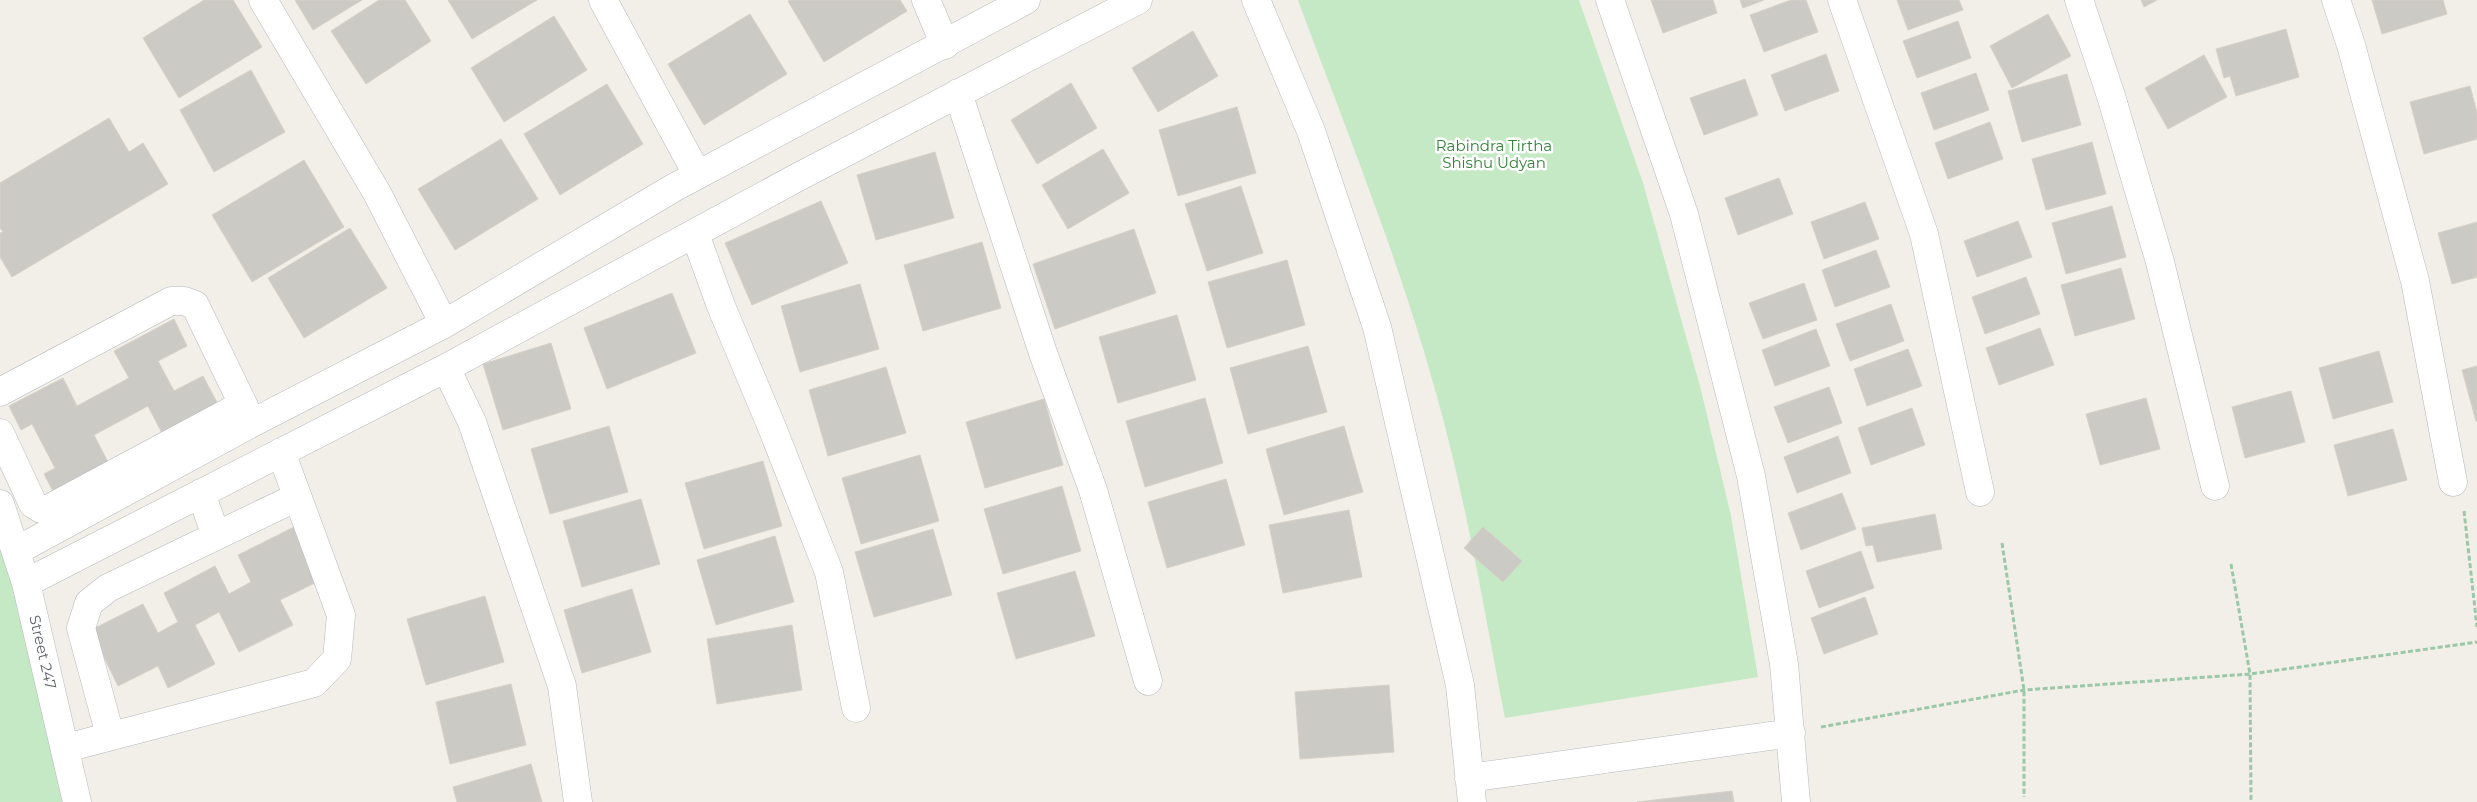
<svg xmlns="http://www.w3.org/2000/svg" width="2477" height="802" viewBox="0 0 2477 802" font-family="Montserrat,sans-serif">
  <rect width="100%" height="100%" fill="#f1efe8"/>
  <!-- green -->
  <path fill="#c5e8c5" d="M1298,0h281l64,183 58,207 30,126 27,161 -253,41c-21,-108 -39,-219 -69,-325 -37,-134 -90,-263 -138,-393z
    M0,515l77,287h-77z"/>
  <!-- building -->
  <path fill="#cccac5" stroke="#d6d1c6" d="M204,0h29l29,47 -83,51 -36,-60z
    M295,0h67l-49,30z
    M379,0h26l26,41 -65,43 -35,-53z
    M448,0h89l-65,39z
    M790,0h110l7,11 -83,51 -36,-61z
    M1651,0h62l4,13 -54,20z
    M1740,0h24l-21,8z
    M1791,0h15l12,32 -54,20 -14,-37z
    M1897,0h62l4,10 -55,20z
    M2141,0h16l-13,7z
    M2372,0h71l4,14 -65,20z
    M750,14l37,60 -83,51 -36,-61z
    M2048,14l23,42 -59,32 -22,-42z
    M554,16l33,54 -83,52 -33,-54z
    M1958,21l13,37 -54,20 -14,-37z
    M2286,29l13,48 -63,19 -6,-20 -6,2 -8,-29z
    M1193,31l25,45 -60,36 -26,-44z
    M1826,54l13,37 -54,20 -14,-36z
    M2204,55l23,42 -59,32 -23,-41z
    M251,70l34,62 -71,40 -34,-62z
    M1976,73l13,37 -55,20 -13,-37z
    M2067,74l14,51 -59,17 -14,-51z
    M1745,79l13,36 -54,20 -14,-37z
    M1071,83l26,45 -60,36 -26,-44z
    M607,84l36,60 -83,51 -36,-61z
    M2470,86l7,27v26l-53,15 -14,-52z
    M1237,107l19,66 -78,23 -19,-66z
    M109,118l20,34 14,-9 25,41 -156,93 -12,-20v-24l3,-1 -3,-4v-45z
    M1990,122l13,37 -55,20 -13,-36z
    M501,139l37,60 -83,51 -37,-61z
    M2092,142l14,52 -60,16 -14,-51z
    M1103,149l26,44 -61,36 -26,-44z
    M935,152l19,66 -78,22 -19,-65z
    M304,160l40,67 -92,55 -40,-67z
    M1779,178l14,36 -55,21 -13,-37z
    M1241,186l22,67 -56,18 -22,-67z
    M821,201l27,62 -96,42 -27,-62z
    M1865,202l14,37 -55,20 -13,-37z
    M2112,206l14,51 -60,17 -14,-51z
    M2018,221l14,36 -55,20 -13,-36z
    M2477,222v55l-25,7 -14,-51z
    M350,228l37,60 -83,50 -36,-60z
    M1134,229l22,64 -101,36 -22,-65z
    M982,242l19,66 -78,23 -19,-66z
    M1876,250l14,37 -55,20 -13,-37z
    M1287,260l18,65 -78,23 -19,-66z
    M2121,268l14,51 -60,17 -14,-51z
    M2026,277l14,37 -55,20 -13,-37z
    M1804,283l13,37 -54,19 -14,-36z
    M860,284l19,65 -79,23 -19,-66z
    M672,293l24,60 -89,36 -23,-61z
    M1891,304l13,37 -54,20 -14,-37z
    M1177,315l19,65 -78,23 -19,-66z
    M174,319l13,27 -29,15 16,30 29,-15 18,34 -56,29 -17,-33 -54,29 17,33 -55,29 -12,-23 11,-6 -23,-44 -11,6 -12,-24 54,-28 14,28 52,-28 -15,-27z
    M2040,328l14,37 -55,20 -13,-37z
    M1816,329l14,37 -55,20 -13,-36z
    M551,343l20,66 -68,21 -20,-66z
    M1308,346l19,66 -79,22 -18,-66z
    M1908,349l14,37 -55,20 -13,-37z
    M2379,351l14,51 -60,17 -14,-51z
    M2477,366v55h-1l-14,-51z
    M886,367l20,66 -78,23 -19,-66z
    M1829,387l13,36 -54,20 -14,-36z
    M2291,391l14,51 -60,16 -13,-51z
    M1205,398l18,65 -78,24 -19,-66z
    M2146,398l14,51 -60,16 -14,-51z
    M1044,399l19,66 -78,23 -19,-66z
    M1912,408l13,37 -54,20 -13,-37z
    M609,426l19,66 -78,22 -19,-65z
    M1344,426l19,66 -79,23 -18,-66z
    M2393,429l14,51 -59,16 -14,-51z
    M1838,436l13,37 -54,20 -13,-36z
    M920,455l19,66 -78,23 -19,-66z
    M763,461l19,65 -78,23 -19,-66z
    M1226,479l19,66 -78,23 -19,-66z
    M1062,486l19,65 -78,23 -19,-65z
    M1842,493l14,36 -55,21 -13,-37z
    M641,499l19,65 -78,23 -19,-66z
    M1349,510l13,67 -79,16 -14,-68z
    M1935,514l7,35 -65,13 -4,-17 -7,1 -4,-18z
    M294,527l27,53 -41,20 13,25 -54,27 -20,-40 -24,13 20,39 -47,24 -10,-22 -40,20 -27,-56 52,-26 15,29 20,-11 -14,-29 51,-27 14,28 22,-12 -13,-27z
    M1483,527l39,34 -19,21 -39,-34z
    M933,529l19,66 -78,22 -19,-65z
    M775,536l19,66 -78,23 -19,-65z
    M1861,551l13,37 -55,20 -13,-37z
    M1075,571l20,65 -79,23 -19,-66z
    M632,589l19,63 -69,21 -18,-63z
    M485,596l19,66 -78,23 -19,-66z
    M1865,597l13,37 -54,20 -13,-36z
    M792,625l10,65 -85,14 -10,-65z
    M511,684l15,61 -76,19 -14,-62z
    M1389,685l5,67 -94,7 -5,-67z
    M531,764l11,38h-85l-4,-15z
    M1732,791l2,11h-97z"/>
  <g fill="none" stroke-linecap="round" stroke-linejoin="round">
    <defs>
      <path id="minor" d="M263,0l114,193 67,131
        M603,0l94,174
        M926,0l19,45
        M1256,0l55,131 66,196 83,358 12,117
        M1610,0l74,214 67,262 33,188 12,138
        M1842,0l82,234 56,258
        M2079,0l32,96 49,166 55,224
        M2336,0l15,45 64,236 38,201
        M958,93l85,260 50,137 55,191
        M695,234l26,72 50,119 58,147 27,136
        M446,368l26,54 90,264 16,116
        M0,392l171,-91h13l11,4 57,118
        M0,433l33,71 8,5h7l194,-104
        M201,493l15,43
        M0,504l26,79 51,219
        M16,551l236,-128 192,-99 231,-137 351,-187
        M26,583l420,-215 354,-192 338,-176
        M110,735l-29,-107 8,-25 19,-15 189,-91
        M66,748l248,-65 23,-24 4,-44 -60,-163
        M1469,778l322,-45"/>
    </defs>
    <!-- minor casing -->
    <use href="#minor" stroke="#b5b8bc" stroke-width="29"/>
    <!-- path -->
    <path stroke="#9cc7a9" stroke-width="3" stroke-dasharray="5 2.5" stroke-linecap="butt" d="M2464,511l13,116
      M2002,543l22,147v107
      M2231,564l19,110 1,128
      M1821,727l203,-37 226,-16 227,-32"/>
    <!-- minor -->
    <use href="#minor" stroke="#fff" stroke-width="28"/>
  </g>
  <g text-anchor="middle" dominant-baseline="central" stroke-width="5" stroke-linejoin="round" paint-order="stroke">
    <!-- park labels -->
    <g font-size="15" fill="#348238" stroke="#fff">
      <text x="1494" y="145">Rabindra Tirtha<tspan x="1494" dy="17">Shishu Udyan</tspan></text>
    </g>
    <!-- street labels -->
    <g font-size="15" fill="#5f6368" stroke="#fff">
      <text transform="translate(43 652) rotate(77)">Street 247</text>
    </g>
  </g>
</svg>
